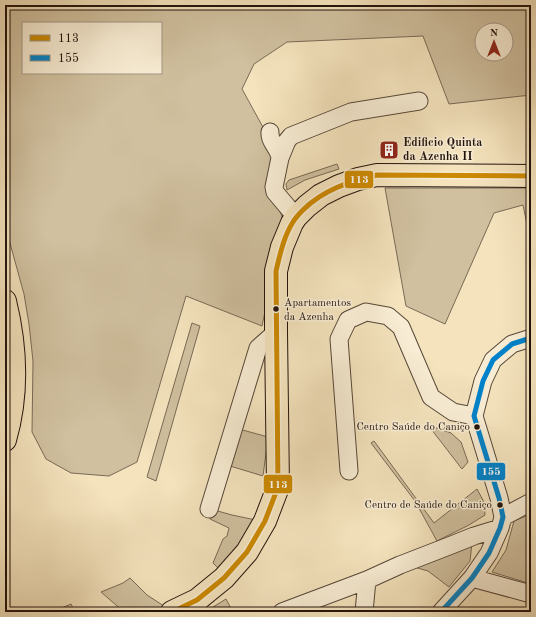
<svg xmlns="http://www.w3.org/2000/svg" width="536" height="617" viewBox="0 0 536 617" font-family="'Old Standard TT',serif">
  <rect width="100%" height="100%" fill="#f4e3bd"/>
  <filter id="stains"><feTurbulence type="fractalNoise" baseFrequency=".005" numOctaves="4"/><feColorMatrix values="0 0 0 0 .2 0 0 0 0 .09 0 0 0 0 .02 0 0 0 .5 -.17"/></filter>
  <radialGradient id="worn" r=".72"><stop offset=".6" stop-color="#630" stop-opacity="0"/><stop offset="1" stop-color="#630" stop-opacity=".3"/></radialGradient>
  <!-- green -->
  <path fill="#d0c09f" stroke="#796a56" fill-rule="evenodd" d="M5,5h526v90l-82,9 -26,-68 -136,6 -33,22 -12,25 39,71 -8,35 11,26 -22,105 -76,-30 -49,166 -28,14 -38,-3 -25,-14 -14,-27 1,-71 -4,-37 -5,-30 -19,-69zM23,23h138v50h-138zM482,30h24v24h-24z
    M337,164l2,5 -34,11 -18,10 -1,-6 3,-4z
    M385,188h146v56l-8,-39 -29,8 -49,111 -39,-18z
    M192,323l8,3 -44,155 -9,-4z
    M428,425l23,8 10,9 7,20 -6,7z
    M239,429l29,8 -5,39 -33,-10z
    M374,441l60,82 43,-34 7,13 1,13 -16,10 -32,16 -22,-40 -44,-58z
    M214,510l18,5 24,5 -3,7 -33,43 -7,-7 10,-24 4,-3 2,-8 -19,-9z
    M531,514v70l-39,-12 14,-22 8,-29z
    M472,543l-2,18 -21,26 -21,-16 -14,-4z
    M130,578l17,17 17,11 -12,6h-28l-23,-20 22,-9z
    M226,599l7,13h-28z
    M71,604l4,8h-23z"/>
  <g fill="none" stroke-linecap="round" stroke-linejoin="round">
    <defs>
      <path id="minor" d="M270,132c-1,10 9,16 10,26l-6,29 1,5 21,25
        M280,158l7,-17 4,-5 60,-24 68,-11
        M349,471l-10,-132 9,-19 18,-8 22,4 13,11 30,70 22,15 21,4
        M209,509l49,-161 18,-16
        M503,517l28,-15
        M472,578l59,16
        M282,612l85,-32 33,-15 49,-19 25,-10 26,-8
        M364,612l3,-32
        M441,612l31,-34 17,-25 11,-25 3,-11 -4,-19 -25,-82 9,-35 10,-21 19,-16 19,-6"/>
      <path id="major" d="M5,301c11,45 13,94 0,139
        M172,612l25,-12 27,-22 23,-26 18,-31 13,-34 -2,-155v-61l6,-24 10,-24 4,-6 11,-11 14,-11 18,-9 19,-7 19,-4 154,1"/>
    </defs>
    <!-- minor casing -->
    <use href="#minor" stroke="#564738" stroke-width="19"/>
    <!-- major casing -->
    <use href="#major" stroke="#22130c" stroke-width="24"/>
    <!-- minor -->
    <use href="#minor" stroke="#f8edd4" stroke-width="17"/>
    <!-- major -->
    <use href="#major" stroke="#f4e3bd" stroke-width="22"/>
    <defs>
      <path id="bus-1" d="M172,612l25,-12 27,-22 23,-26 18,-31 13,-34 -2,-216c4,-17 8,-35 17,-49 3,-5 6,-8 10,-12 20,-20 47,-29 74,-35l154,1"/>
      <path id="bus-2" d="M441,612l31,-34 17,-25 11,-25 3,-11 -4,-19 -25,-82 9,-35 10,-21 19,-16 19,-6"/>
    </defs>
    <!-- bus-1 casing -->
    <use href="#bus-1" stroke="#f8edd4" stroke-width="8"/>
    <!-- bus-2 casing -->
    <use href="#bus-2" stroke="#f8edd4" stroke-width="8"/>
    <!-- bus-1 -->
    <use href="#bus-1" stroke="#cc8902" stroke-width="5"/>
    <!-- bus-2 -->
    <use href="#bus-2" stroke="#0082ca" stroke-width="5"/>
  </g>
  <!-- icons -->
  <defs>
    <symbol id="building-square" viewBox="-11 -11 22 22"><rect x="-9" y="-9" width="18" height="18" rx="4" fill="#8f2418" stroke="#f8edd4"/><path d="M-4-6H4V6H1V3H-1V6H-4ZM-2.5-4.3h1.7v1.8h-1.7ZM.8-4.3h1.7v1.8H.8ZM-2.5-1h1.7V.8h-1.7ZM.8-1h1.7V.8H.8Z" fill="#fff"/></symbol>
  </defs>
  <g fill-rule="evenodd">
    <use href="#building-square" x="378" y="139" width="22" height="22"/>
  </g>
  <!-- markers -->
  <g fill="#22130c" stroke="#f8edd4" stroke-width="1.5">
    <circle cx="276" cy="309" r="3.5"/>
    <circle cx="477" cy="427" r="3.5"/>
    <circle cx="500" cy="505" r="3.5"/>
  </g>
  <g text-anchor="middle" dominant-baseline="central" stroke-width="3" stroke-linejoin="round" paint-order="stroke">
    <!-- bus labels -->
    <g font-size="11" fill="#22130c" stroke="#f8edd4" text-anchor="end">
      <text x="284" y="303" text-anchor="start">Apartamentos<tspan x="284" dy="14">da Azenha</tspan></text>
      <text x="470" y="427">Centro Saúde do Caniço</text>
      <text x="492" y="505">Centro de Saúde do Caniço</text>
    </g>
    <!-- poi labels -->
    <g font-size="12" font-weight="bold" fill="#22130c" stroke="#f8edd4" text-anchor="start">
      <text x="403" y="143">Edificio Quinta<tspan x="403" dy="14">da Azenha II</tspan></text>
    </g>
  </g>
  <g stroke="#f8edd4" stroke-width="1.5">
    <rect x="344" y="170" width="30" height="19" rx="4" fill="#cc8902"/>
    <rect x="476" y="462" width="30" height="19" rx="4" fill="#0082ca"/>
    <rect x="263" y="474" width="30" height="20" rx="4" fill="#cc8902"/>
  </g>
  <g font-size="11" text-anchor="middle" font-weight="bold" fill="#fff">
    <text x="359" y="183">113</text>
    <text x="491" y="475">155</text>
    <text x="278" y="488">113</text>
  </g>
  <!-- margin -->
  <rect width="536" height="617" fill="none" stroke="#f4e3bd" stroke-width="20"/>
  <rect x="6" y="6" width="524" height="605" fill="none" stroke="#22130c" stroke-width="2"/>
  <rect x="10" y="10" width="516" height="597" fill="none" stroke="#22130c"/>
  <!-- legend -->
  <rect x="22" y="22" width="140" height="52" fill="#f8edd4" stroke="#a29684"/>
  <rect x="30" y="35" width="20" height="6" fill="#cc8902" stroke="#a29684"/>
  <text x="58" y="42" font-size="12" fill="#22130c">113</text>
  <rect x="30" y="55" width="20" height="6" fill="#0082ca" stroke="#a29684"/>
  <text x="58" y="62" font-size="12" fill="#22130c">155</text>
  <!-- north arrow -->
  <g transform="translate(494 42)"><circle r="19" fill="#f8edd4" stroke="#a29684"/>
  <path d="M0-3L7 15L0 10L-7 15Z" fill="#8f2418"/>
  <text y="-6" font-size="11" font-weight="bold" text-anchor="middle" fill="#22130c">N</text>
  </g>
  <rect width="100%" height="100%" filter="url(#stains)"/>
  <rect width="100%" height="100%" fill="url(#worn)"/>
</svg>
